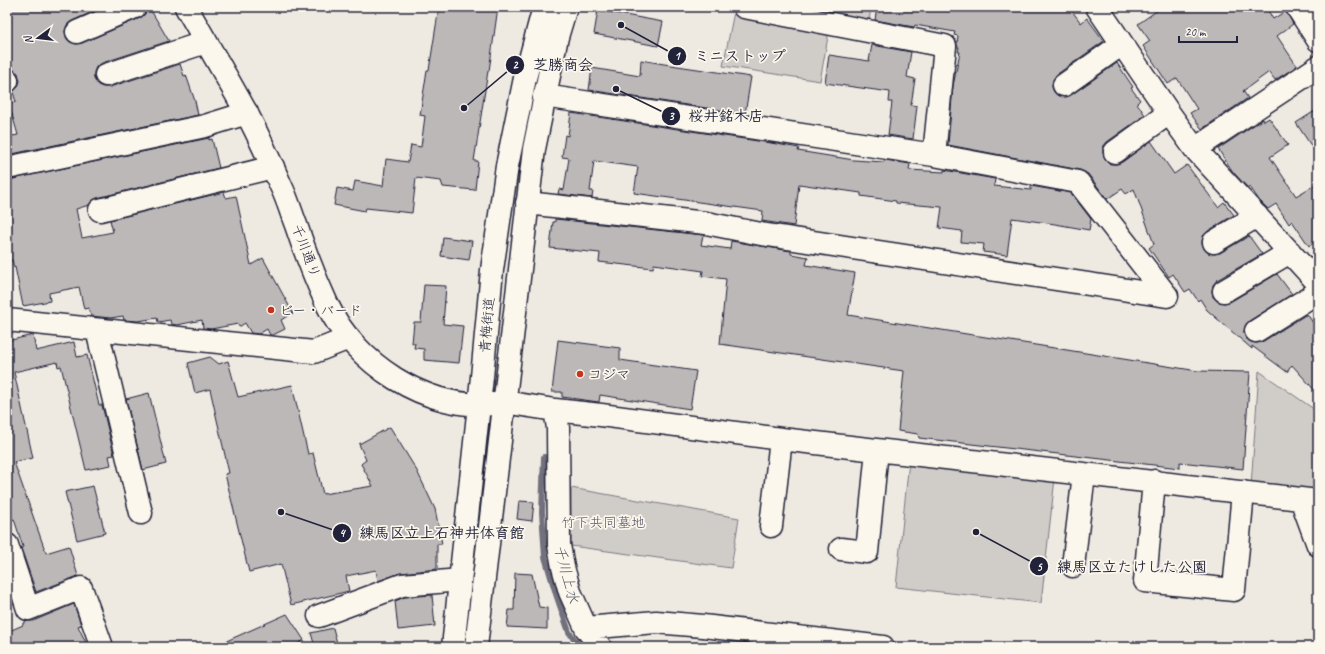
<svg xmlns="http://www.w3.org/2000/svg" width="1325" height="654" viewBox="0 0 1325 654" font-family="Caveat,'Klee One',sans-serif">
  <rect width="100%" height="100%" fill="#eeeae2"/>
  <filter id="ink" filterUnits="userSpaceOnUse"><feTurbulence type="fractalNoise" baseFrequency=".025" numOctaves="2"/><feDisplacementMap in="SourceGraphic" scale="8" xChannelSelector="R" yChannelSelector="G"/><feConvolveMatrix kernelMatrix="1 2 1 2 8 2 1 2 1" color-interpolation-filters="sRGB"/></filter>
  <g filter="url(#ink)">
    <!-- green -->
    <path fill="#d0cdc9" stroke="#797882" d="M797,7h74l-2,14z
      M734,12l82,14 13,5 -9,50 -97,-15z
      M1259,371l59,41v81l-67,-7z
      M909,461l146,17 -14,125 -145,-16z
      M571,488l168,30 -8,50 -160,-22z"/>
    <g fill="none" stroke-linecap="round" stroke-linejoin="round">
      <!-- stream -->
      <path stroke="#716f7c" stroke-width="6" d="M544,457l-2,55 3,45 11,37 13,38 11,15"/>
    </g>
    <!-- building -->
    <path fill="#bcb8b8" stroke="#22223b" d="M7,7h96l-31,14 -5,4 -2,6 1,6 4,5 6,2 6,-1 58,-25 5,-4 2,-7h2l20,34 -67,22 -6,4 -2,5v7l4,6 5,2h7l70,-23 4,12 2,-1 9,26 3,14 -191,40v-18l11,-2 -9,-31 7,-2 -3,-10 5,-5 2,-6 -2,-8 -6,-4 -5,-16z
      M439,7h59l-9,64h-1l-14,90h4l-3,29 -32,-3 -2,-6 -25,-3 -4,35 -46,-5 -1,3 -31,-6 3,-17 16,3 2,-10 28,5 3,-27 22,3 3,-17 10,2 4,-31 -5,-1 7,-45h2z
      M877,7h192l12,16 6,-5 17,23 -48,34 -3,5 -1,7 2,5 5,4 7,1 5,-2 46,-32 16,24 -2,1 9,12 -3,3 8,12 -38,27 -4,5v6l2,6 5,5h7l5,-2 29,-21 23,33 13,-9 31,42 6,-5 10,13 -26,16 -5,5 -1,7 2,6 4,4 7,1 5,-1 29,-17 13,18 -45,26 -4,5 -1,6 1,6 5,5 6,1 6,-1 47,-28 15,20 -43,27 -4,5 -1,6 1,5 6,5 6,1 5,-1 45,-28 11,16v64l-26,-29 -5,7 -35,-26v3l-45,-39 -7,-11 -2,2 -8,-12 -5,3 -12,-18 -4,3 -20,-29 5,-4 -20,-55 -8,5 -4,-5 -15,10 -19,-25 -8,-4 -132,-25 5,-59 7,-34h-2l1,-5h-2v-4l1,-7 -4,-1 1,-3 -40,-7 -1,2 -39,-7z
      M1162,7h104l7,12 13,-8 7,13 -16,12 20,30 -22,14 -6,-8 -26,19 5,7 -46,31 -12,-16 7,-4 -20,-31 -9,6 -25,-38 7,-5 -12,-17z
      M598,10l65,12 -5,24 -64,-12z
      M872,45l39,7 -4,25 8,2 -4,26 6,1 -4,33 -25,-4 4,-33h-3l1,-10 -65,-9 4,-28 40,6z
      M641,60l23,4 87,13 -6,37 -156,-24 3,-22 48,8z
      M1318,109v47l-22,-33z
      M571,113l200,30 28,5 -1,3 56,9 30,2 1,-2 25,4 -1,6 35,2v-2l51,9 -1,7 37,4v-4l40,7 20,26 -2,11 -34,-6 -43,-6 -5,37 -24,-3 1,-8 -23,-2 1,-11 -23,-3 3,-21 -46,-4v-2l-35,-5v-3l-62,-9 -5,42 -32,-5 1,-10 -129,-18 4,-26 -44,-6 -4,30h3l-1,7 -34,-4 1,-5 5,1 5,-32 -7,-1 3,-22 3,1z
      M1269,118l19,27 -18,12 26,39 22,-13v57l-9,6 -17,-25 -3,3 -13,-20 -8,5 -9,-9 -9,-13 -2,1 -15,-16 -15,-23 45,-30 1,2z
      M209,138v2l3,-1 7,29 -122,30 -5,3 -3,4 -13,4 6,29 31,-6 -3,-12 114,-28 2,6 10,-2 15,69 12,-7 30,55 -12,7 4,9 -12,6h-3l-3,-6 -8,5 -8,-1 -6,-10 -6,4 -1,-3 -27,5 -8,-1 -1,-8 -25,5 -6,-1 -1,-4 -12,2 -1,-4 -19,3 -14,-1 -1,-4 -12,2 -20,-2 -2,-8 -5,1 -5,-22 -30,6 1,8 -27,5 -8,-39 -1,1 -2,-8 -5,1v-81z
      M555,219l148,16 -2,10 29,4 1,-8 60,10v3l17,3 -2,8 49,8 -7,42 350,56 52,1 -7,97 -63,-7v6l-261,-30 -1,-4 -20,-3 6,-60 -184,-27 6,-65 -24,-3 1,-5 -49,-7 -1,4 -54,-6 1,-9 -50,-5 3,-26h2z
      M443,237l29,4 -3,19 -28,-4z
      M424,285l22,1 -3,38 20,2 -4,37 -35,-3v-11l-10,-1 1,-5h-3l2,-21h7z
      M33,335l3,16 38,-9 3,15 10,-2 12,50h3l12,50 -5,1 2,9 -25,5 -25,-104 -3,1 -1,-5 -43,10 19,86 -19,4 32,91 23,-7 9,30 -42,16 -15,-44 2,-1 -9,-28 -7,2v-180z
      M558,340l62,8v12l76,11 -6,38 -90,-14 -1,7 -37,-5v-5h-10z
      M210,357l9,7 9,-3 10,36 54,-12 16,69 5,-1 10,41 50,-8 -12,-22 5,-4 -7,-16 31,-17 27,44 18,38 7,35h-5v25l-36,4 -23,8 -2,-11 -30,6 3,15 -58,14 -10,-41 -32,8 -24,-98 4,-1 -19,-84 -15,4 -7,-30z
      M149,393l17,71 -23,6 -17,-71z
      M93,486l12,47 -28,7 -12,-48z
      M519,501l15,1 -2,19 -15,-2z
      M515,573l17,1 7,33 8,1v21l-40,-2 2,-17h5z
      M432,595l3,31 -37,4 -3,-29 10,-4z
      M74,604l7,21 -3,1 10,21h-81v-15l16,-7v-2l5,-2h5z
      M287,614l17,26 -11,7h-80z
      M333,628l5,19h-23l-4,-14z"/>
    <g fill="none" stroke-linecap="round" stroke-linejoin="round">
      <defs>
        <path id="minor" d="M744,7l201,39 -11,109
          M1097,7l72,106 26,36 123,134
          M1297,7l21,33
          M77,32l58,-25
          M106,75l100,-33
          M7,80v1
          M1064,85l58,-41
          M1195,149l123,-82
          M1115,152l54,-39
          M7,168l198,-42 42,-13
          M527,203l179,20 55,11 406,62 -89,-114 -144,-27 -390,-59
          M100,210l173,-43
          M1214,242l43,-26
          M1224,291l66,-39
          M7,320l307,32 35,-14
          M97,330l44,183
          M1256,331l62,-39
          M504,402l51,8 46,5 180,24 537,62
          M555,410l3,18 1,117 4,22 7,25 16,36 14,19
          M1154,481l-9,100 89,9 9,-98
          M1301,499l17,46
          M771,526l10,-87
          M7,545l21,64 53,-21 21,59
          M841,549l26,3 10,-102
          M1073,566l11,-92
          M319,616l83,-31 58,-5
          M586,628l70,-6 47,4 180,21"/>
        <path id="major" d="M186,7c20,35 41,70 60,105 13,24 24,49 35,74 6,12 10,26 15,39 9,27 19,53 31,79 28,60 99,106 166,100
          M453,647l29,-270 10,-107 15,-104 18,-88 19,-71
          M476,647l58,-498 23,-112 9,-30"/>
      </defs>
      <!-- minor casing -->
      <use href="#minor" stroke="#22223b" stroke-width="25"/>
      <!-- major casing -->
      <use href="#major" stroke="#22223b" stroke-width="25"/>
      <!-- minor -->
      <use href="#minor" stroke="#fbf7ec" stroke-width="22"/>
      <!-- major -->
      <use href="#major" stroke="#fbf7ec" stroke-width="22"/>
    </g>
  </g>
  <!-- markers -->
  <g fill="#c8321e" stroke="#fbf7ec" stroke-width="1.5">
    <circle cx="271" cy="310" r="4"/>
    <circle cx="580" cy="374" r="4"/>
  </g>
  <g text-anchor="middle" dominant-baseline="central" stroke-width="3.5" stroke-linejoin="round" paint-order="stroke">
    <!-- street labels -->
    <g font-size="14" fill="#22223b" stroke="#fbf7ec">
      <text transform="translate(306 251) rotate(69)">千川通り</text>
      <text transform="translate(487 325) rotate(-85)">青梅街道</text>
    </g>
    <!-- poi labels -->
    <g font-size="14" fill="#22223b" stroke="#fbf7ec" text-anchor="start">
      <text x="279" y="310">ビー・バード</text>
      <text x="588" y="374">コジマ</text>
    </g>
    <!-- park labels -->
    <g font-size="14" fill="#565566" stroke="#fbf7ec">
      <text x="603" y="522">竹下共同墓地</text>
    </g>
    <!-- water labels -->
    <g font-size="15" font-style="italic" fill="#575666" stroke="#fbf7ec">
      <text transform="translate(566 574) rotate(75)">千川上水</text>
    </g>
  </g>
  <!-- callouts -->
  <path fill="none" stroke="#22223b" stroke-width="1.5" d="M621 25L677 56M464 108L515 65M616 89L671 116M281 512L342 533M976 532L1039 566"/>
  <g fill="#22223b" stroke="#fbf7ec" stroke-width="1.5">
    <circle cx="621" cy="25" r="4"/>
    <circle cx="464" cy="108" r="4"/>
    <circle cx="616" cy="89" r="4"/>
    <circle cx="281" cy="512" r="4"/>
    <circle cx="976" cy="532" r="4"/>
    <circle cx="677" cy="56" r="10"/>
    <circle cx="515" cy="65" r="10"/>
    <circle cx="671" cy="116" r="10"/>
    <circle cx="342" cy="533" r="10"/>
    <circle cx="1039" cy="566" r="10"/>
  </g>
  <g font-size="12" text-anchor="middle" font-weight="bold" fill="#fff">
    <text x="677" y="60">1</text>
    <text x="515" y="69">2</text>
    <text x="671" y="120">3</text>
    <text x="342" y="537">4</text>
    <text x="1039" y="571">5</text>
  </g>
  <g font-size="15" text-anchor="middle" font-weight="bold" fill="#22223b" stroke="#fbf7ec" stroke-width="3.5" stroke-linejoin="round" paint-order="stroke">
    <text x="740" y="61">ミニストップ</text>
    <text x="563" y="70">芝勝商会</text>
    <text x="726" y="121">桜井銘木店</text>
    <text x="442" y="538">練馬区立上石神井体育館</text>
    <text x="1132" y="572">練馬区立たけした公園</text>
  </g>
  <!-- margin -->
  <rect width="1325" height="654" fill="none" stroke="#fbf7ec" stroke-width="24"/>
  <rect x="12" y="12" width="1301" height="630" fill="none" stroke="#22223b" stroke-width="1.5" filter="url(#ink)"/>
  <!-- north arrow -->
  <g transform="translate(38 38) rotate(255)" stroke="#fbf7ec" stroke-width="3" paint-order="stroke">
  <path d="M0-3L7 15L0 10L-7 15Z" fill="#22223b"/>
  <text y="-6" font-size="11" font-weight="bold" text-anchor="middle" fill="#22223b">N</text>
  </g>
  <!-- scale -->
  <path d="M1179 36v6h58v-6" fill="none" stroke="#22223b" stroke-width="2"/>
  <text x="1185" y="36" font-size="12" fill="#22223b" stroke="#fbf7ec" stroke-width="3" paint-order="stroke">20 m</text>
</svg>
